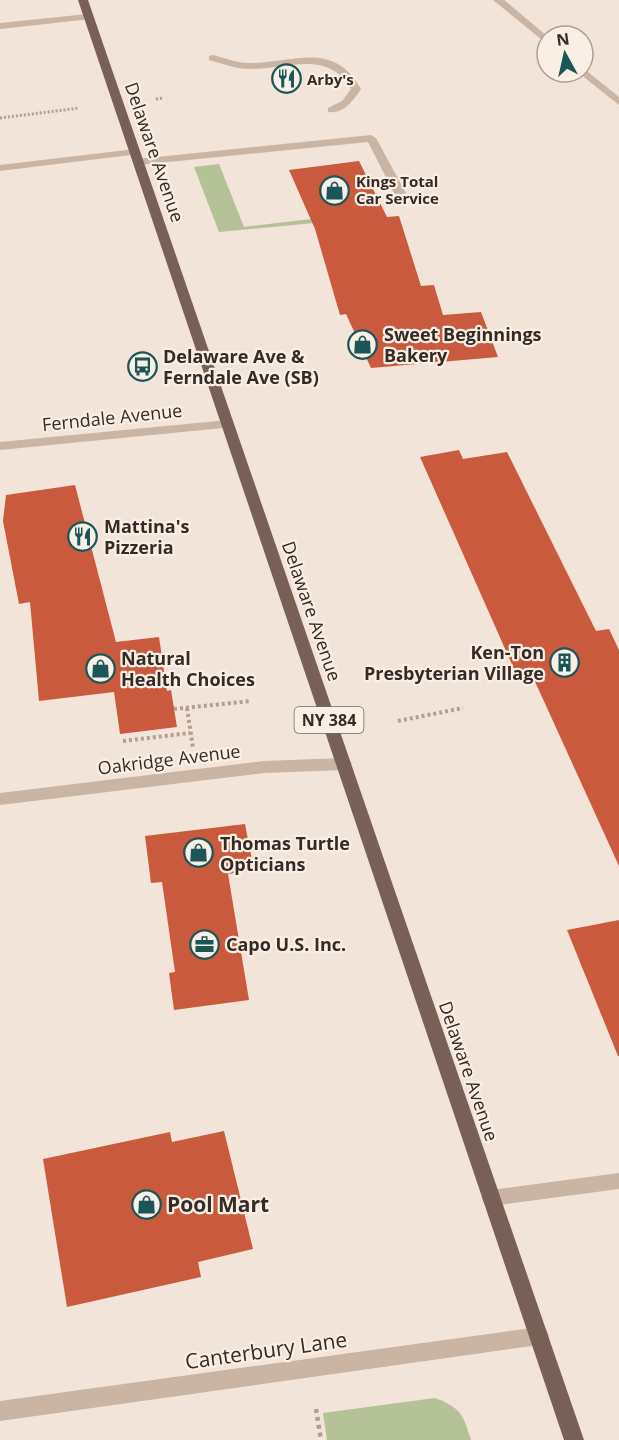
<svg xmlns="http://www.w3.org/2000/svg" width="619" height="1440" viewBox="0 0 619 1440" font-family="'Open Sans',sans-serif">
  <rect width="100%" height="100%" fill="#f2e4d8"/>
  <!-- green -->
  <path fill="#b5c197" d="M219,164l25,63 67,-8 3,4 -95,9 -25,-65z
    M435,1398c26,10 28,16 36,42h-144l-4,-27z"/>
  <!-- building -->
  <path fill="#ca5a3d" d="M359,161l28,56 12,-1 22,70 13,-1 9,30 38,-3 17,45 -127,11 -25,-54 -6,1 -25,-86 -26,-59z
    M459,450l4,9 44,-7 89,179 13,-2 10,21v216l-87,-191 -14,3 -98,-221z
    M75,485l41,157 43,-5 8,54 4,-1 6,37 -57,7 -6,-42 -75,9 -9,-99 -11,2 -16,-83 3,-26z
    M245,824l9,46 -26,4 21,126 -75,10 -5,-37 6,-1 -13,-90 -11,1 -6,-47z
    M619,920v136h-1l-51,-126z
    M224,1131l29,118 -55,13 3,15 -134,30 -24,-148 127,-27 2,10z"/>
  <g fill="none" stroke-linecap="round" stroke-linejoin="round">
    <!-- path-far2 -->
    <path stroke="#b69d8e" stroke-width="3" stroke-dasharray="2 2" stroke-linecap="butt" d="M156,99l8,-1
      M0,118l79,-10"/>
    <!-- path-far1 -->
    <path stroke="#b69d8e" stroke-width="4" stroke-dasharray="3 3" stroke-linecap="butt" d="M187,708l6,40
      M174,709l77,-8
      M398,721l65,-13
      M123,741l67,-8"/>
    <!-- path -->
    <path stroke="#b69d8e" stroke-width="4.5" stroke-dasharray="4 4" stroke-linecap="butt" d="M316,1409l5,31"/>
    <!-- service -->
    <path fill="#cab4a3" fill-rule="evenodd" d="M88,14l5,3 -2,2 -91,10v-6z
      M213,55c12,3 24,8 36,8 46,0 84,-23 112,26 -8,12 -17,25 -33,23v-4l14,-7 9,-12c-23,-40 -63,-20 -101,-20 -14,0 -27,-5 -41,-9v-4z
      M371,135l5,3 32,59 -2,2 -4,1 -6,-3 -28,-55 -230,23 -5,-3 5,-3z
      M135,149l5,3 -1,2 -139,17v-6z"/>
    <!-- minor -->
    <path fill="#cab4a3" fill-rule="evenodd" d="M228,420l6,4 -1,3 -233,23v-8z
      M344,758l5,2 3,4 -3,4 -5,2 -80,3 -264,32v-12l264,-32z
      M619,1173v16l-128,17 -7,-2 -2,-6 2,-6 7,-2z
      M539,1327l7,2 3,7 -3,7 -7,2 -539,76v-20z"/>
    <!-- tertiary -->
    <path fill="#cab4a3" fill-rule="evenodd" d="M493,0h11l43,36v8z
      M583,68l36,29v8l-40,-32 4,-1z"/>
    <!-- primary -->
    <path fill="#786056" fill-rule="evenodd" d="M78,0h10l496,1440h-20z"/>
  </g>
  <!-- icons -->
  <defs>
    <symbol id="restaurant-ring" viewBox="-11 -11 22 22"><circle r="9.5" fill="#faefe4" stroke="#1a5658" stroke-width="1.5"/><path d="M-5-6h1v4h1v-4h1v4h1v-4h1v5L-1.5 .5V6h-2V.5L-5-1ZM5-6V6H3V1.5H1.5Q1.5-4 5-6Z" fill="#1a5658"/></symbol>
    <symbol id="shop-ring" viewBox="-11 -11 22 22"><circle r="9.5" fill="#faefe4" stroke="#1a5658" stroke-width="1.5"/><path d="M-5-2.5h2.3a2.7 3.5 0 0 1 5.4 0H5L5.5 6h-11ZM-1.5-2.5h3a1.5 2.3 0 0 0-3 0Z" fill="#1a5658"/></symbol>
    <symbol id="bus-ring" viewBox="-11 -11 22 22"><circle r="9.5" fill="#faefe4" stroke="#1a5658" stroke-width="1.5"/><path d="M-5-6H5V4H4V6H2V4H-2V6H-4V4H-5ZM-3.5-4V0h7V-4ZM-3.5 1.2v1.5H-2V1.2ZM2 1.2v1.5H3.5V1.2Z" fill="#1a5658"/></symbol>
    <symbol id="building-ring" viewBox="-11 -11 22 22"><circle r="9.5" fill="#faefe4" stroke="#1a5658" stroke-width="1.5"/><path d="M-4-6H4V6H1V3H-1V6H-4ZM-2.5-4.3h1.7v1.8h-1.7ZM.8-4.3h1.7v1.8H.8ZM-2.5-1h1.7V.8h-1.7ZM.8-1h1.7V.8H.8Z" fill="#1a5658"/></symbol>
    <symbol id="office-ring" viewBox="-11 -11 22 22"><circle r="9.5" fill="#faefe4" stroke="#1a5658" stroke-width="1.5"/><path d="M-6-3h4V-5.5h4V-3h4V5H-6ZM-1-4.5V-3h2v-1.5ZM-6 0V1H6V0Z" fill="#1a5658"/></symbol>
  </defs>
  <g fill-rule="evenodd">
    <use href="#restaurant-ring" x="270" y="62" width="33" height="33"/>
    <use href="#shop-ring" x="318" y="174" width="33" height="33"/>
    <use href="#shop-ring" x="346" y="328" width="33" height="33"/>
    <use href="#bus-ring" x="126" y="350" width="33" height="33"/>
    <use href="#restaurant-ring" x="66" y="520" width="33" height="33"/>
    <use href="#building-ring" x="548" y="646" width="33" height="33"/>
    <use href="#shop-ring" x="84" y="652" width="33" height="33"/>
    <use href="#shop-ring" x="182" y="836" width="33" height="33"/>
    <use href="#office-ring" x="188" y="928" width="33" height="33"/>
    <use href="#shop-ring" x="130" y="1188" width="33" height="33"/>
  </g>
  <g text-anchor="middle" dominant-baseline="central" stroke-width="4.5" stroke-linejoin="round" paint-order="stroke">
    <!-- far-poi labels -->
    <g font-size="15" font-weight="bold" fill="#352a26" stroke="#faefe4" text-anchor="start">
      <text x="307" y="79">Arby's</text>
      <text x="356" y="181">Kings Total<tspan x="356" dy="17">Car Service</tspan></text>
    </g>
    <!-- shield labels -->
    <rect fill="#faefe4" stroke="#70655f" stroke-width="1.5" x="294.5" y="707" width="69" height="26" rx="4.5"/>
    <g font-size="16" font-weight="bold" fill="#352a26">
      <text x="329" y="720">NY 384</text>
    </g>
    <!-- street labels -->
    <g font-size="18" fill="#352a26" stroke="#faefe4">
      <text transform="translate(155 152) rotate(71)">Delaware Avenue</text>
      <text transform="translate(112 417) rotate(-6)">Ferndale Avenue</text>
      <text transform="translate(312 611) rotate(71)">Delaware Avenue</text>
      <text transform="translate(169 759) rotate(-7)">Oakridge Avenue</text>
      <text transform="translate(469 1071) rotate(71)">Delaware Avenue</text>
    </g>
    <!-- poi labels -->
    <g font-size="18" font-weight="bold" fill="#352a26" stroke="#faefe4" text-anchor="start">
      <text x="384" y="334">Sweet Beginnings<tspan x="384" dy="21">Bakery</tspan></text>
      <text x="163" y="356">Delaware Ave &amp;<tspan x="163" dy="21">Ferndale Ave (SB)</tspan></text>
      <text x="104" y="526">Mattina's<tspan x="104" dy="21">Pizzeria</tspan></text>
      <text x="544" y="652" text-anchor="end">Ken-Ton<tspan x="544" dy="21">Presbyterian Village</tspan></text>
      <text x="121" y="658">Natural<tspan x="121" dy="21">Health Choices</tspan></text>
      <text x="220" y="843">Thomas Turtle<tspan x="220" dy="21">Opticians</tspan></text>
      <text x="226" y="944">Capo U.S. Inc.</text>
    </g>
    <!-- near-poi labels -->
    <g font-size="21" font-weight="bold" fill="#352a26" stroke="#faefe4" text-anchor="start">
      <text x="167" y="1204">Pool Mart</text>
    </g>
    <!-- near-street labels -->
    <g font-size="21" fill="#352a26" stroke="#faefe4">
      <text transform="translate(266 1350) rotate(-8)">Canterbury Lane</text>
    </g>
  </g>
  <!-- north arrow -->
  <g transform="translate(565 54) rotate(352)"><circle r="28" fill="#faefe4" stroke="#aba098" stroke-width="1.5"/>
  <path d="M0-4.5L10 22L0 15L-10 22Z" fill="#1a5658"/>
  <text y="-9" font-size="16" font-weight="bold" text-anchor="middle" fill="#352a26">N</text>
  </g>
</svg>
